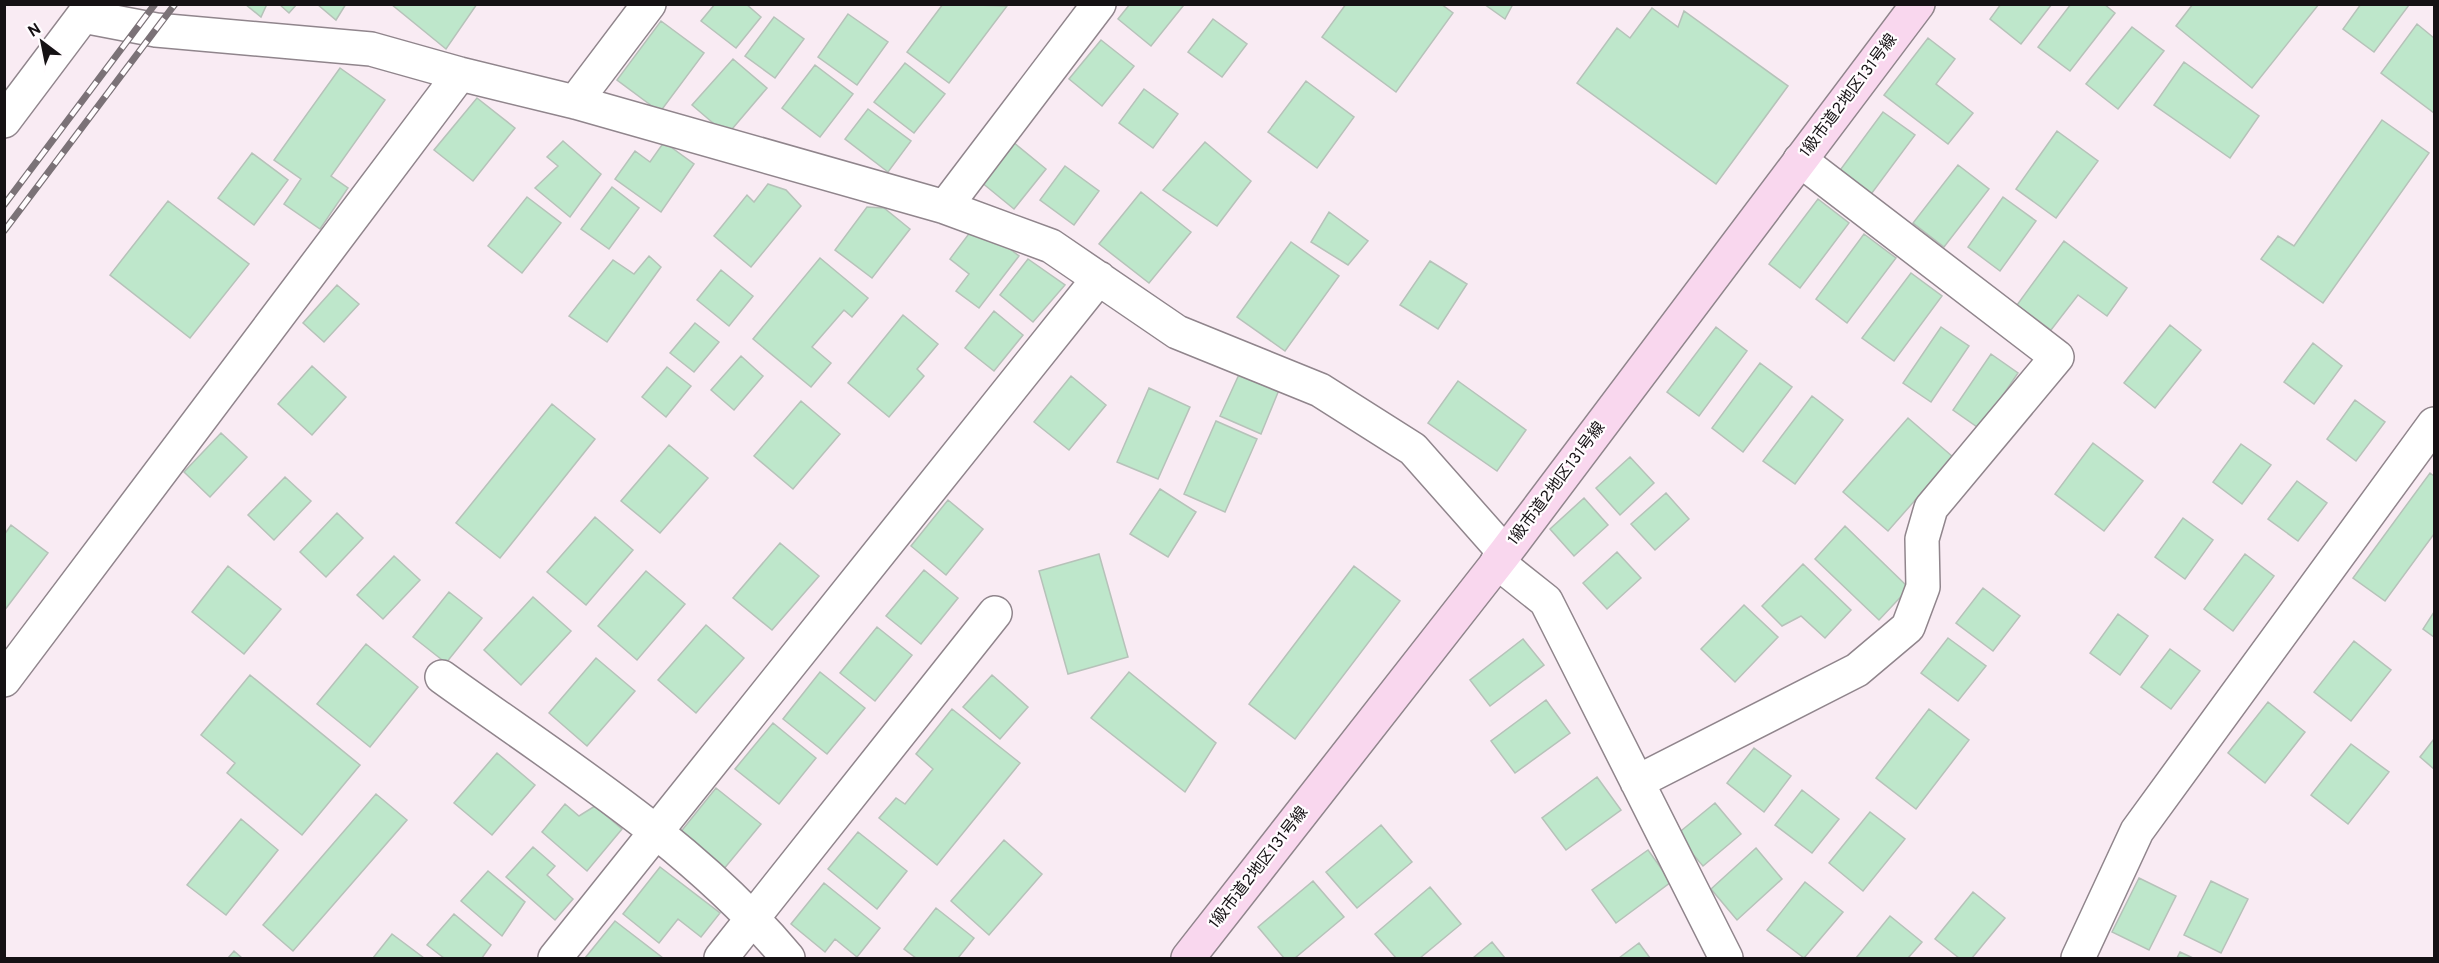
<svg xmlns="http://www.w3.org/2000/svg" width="2439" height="963" viewBox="0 0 2439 963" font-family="Overpass,'Noto Sans JP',sans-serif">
  <rect width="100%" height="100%" fill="#f9ebf3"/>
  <!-- building -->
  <path fill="#bee7cb" stroke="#b6c2b9" stroke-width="1.5" d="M245,4h22l-6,13z
    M279,4h18l-8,9z
    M317,4h29l-10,16z
    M391,4h86l-31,45z
    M715,4h31l15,13 -25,31 -35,-27z
    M943,4l64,2 -58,77 -42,-31z
    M1130,4h51l2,2 -32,40 -33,-27z
    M1346,4h95l12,9 -57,79 -74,-55z
    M1484,4h29l-8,15z
    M2001,4h51l-31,40 -31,-25z
    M2071,4h33l11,9 -45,58 -32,-24z
    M2193,4h126l-67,84 -76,-62z
    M2361,4l48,1 -35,47 -31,-23z
    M1652,8l26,19 6,-16 104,75 -72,98 -139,-101 40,-55 13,10z
    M848,14l40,28 -31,43 -39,-28z
    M774,17l30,22 -29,39 -30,-22z
    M1213,19l34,25 -25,33 -34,-25z
    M661,21l43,32 -44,59 -43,-32z
    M2417,24l17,14v75l-53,-40z
    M2132,27l32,24 -46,58 -32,-25z
    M1928,38l27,21 -19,25 37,29 -25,31 -64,-49z
    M1101,40l33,26 -32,40 -33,-27z
    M733,59l34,29 -40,47 -35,-30z
    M2184,62l75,54 -29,42 -76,-53z
    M905,63l40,31 -31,39 -40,-31z
    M815,65l38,29 -33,43 -38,-29z
    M340,68l45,32 -54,76 17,12 -28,41 -36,-25 17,-25 -27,-19z
    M1306,81l48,36 -37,51 -49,-36z
    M1144,89l34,25 -25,34 -34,-25z
    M477,98l38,30 -42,53 -39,-31z
    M868,109l43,32 -23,31 -43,-33z
    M1883,112l32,23 -49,66 -31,-24z
    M2382,120l47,33 -106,150 -62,-44 17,-23 16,10z
    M2057,131l41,30 -42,57 -40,-29z
    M563,141l38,33 -31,43 -35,-29 23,-22 -11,-9z
    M664,142l30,22 -33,48 -46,-33 20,-28 15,11z
    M1013,142l33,27 -32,40 -33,-27z
    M1205,142l46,39 -34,45 -54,-36z
    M252,153l36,27 -34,45 -36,-27z
    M1958,165l31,24 -45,58 -31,-24z
    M1065,166l34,25 -25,34 -34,-25z
    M768,184l18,6 15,16 -50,61 -37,-31 33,-41 7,7z
    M612,187l27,21 -30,41 -28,-20z
    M1141,192l50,40 -42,51 -50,-39z
    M527,197l34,26 -39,50 -34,-27z
    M2003,197l33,24 -36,50 -32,-24z
    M1818,199l31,24 -49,65 -31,-24z
    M168,201l81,63 -59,74 -80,-63z
    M867,207l17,1 26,21 -38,49 -37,-28z
    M1329,212l39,29 -20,24 -37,-23z
    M977,223l42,33 -40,52 -23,-17 13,-17 -19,-15z
    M1864,234l32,24 -49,65 -31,-24z
    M2064,241l63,47 -20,28 -29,-21 -27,35 -34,-25z
    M1291,242l48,34 -54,75 -48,-34z
    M649,256l12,11 -54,75 -38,-26 44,-56 21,14z
    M820,258l48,40 -16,19 -8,-7 -32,37 19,16 -20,24 -58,-48z
    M1028,259l37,26 -32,37 -33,-27z
    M1430,261l37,23 -29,45 -38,-24z
    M721,270l32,26 -24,30 -32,-26z
    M1911,273l31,23 -48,65 -32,-23z
    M337,285l22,19 -35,38 -21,-19z
    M994,311l29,24 -29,36 -29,-23z
    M903,315l35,29 -21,25 7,7 -35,41 -41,-34z
    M695,323l24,19 -25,30 -24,-19z
    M2170,325l31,25 -46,58 -31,-25z
    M1716,327l31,24 -48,65 -32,-24z
    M1941,327l28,19 -38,56 -28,-19z
    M2313,343l29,23 -28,38 -30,-22z
    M1991,354l27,19 -38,56 -27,-19z
    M741,356l22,20 -29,34 -23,-20z
    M1760,363l32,24 -49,65 -31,-24z
    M312,366l34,31 -34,38 -34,-31z
    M667,367l24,19 -25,31 -24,-20z
    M1242,368l39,17 -20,49 -41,-18z
    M1071,376l35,29 -37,45 -35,-28z
    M1458,381l68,49 -29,41 -69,-48z
    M1149,388l41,19 -32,72 -41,-17z
    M1812,396l31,24 -48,64 -32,-23z
    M2355,400l30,22 -29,39 -29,-22z
    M801,401l39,33 -47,55 -39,-33z
    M552,404l43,35 -95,119 -44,-35z
    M1908,418l45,39 -65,74 -45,-39z
    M1216,421l41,18 -32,73 -41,-18z
    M221,433l26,24 -37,40 -26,-25z
    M2093,443l50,38 -39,50 -49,-37z
    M2241,444l30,21 -29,39 -29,-22z
    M669,445l39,33 -48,55 -39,-32z
    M1630,457l24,26 -34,32 -24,-27z
    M2430,473l4,3v58l-49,67 -32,-23z
    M285,477l26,24 -37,39 -26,-25z
    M2297,481l30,22 -29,38 -30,-22z
    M1160,489l36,23 -28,45 -38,-23z
    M1666,493l23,26 -34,31 -24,-26z
    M1584,498l24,27 -34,31 -24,-27z
    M948,500l35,29 -37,46 -35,-29z
    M337,513l26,25 -37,39 -26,-25z
    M595,517l38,33 -47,55 -39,-33z
    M2183,518l30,22 -28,39 -30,-22z
    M11,525l37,28 -44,58v-76z
    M1845,526l64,62 -30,32 -64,-61z
    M780,543l39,33 -47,54 -39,-32z
    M1617,552l24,26 -34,31 -24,-26z
    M1099,554l29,103 -60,17 -29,-103z
    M2245,554l29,22 -41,55 -29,-22z
    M394,556l26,24 -37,39 -26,-24z
    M1803,564l48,46 -26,28 -24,-22 -19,10 -20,-20z
    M228,566l53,43 -37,45 -52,-42z
    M1354,566l46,35 -105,138 -46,-35z
    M924,570l34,28 -37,46 -35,-28z
    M646,571l39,33 -48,56 -39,-34z
    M1983,588l37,28 -27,35 -37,-28z
    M449,592l33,26 -36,45 -33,-26z
    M533,597l38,34 -50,54 -37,-35z
    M1744,605l34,32 -43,45 -34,-33z
    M2434,612v25l-11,-8z
    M2118,614l30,22 -28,39 -30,-22z
    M706,625l38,33 -48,55 -38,-33z
    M877,627l35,28 -37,46 -35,-28z
    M1948,638l38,28 -28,35 -37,-28z
    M1523,639l21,26 -54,41 -20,-26z
    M2354,641l37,29 -40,51 -37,-29z
    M366,644l52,43 -48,60 -53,-43z
    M2170,649l30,22 -29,38 -30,-22z
    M596,658l39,33 -48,55 -38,-33z
    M820,672l45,36 -38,46 -44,-35z
    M1129,672l87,71 -31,49 -94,-74z
    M250,675l110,90 -58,70 -75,-62 8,-10 -34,-28z
    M992,675l36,32 -28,32 -37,-32z
    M1546,700l24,33 -55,40 -24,-32z
    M2268,702l37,30 -40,51 -37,-30z
    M952,709l68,54 -83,102 -58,-47 17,-20 9,6 28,-35 -17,-15z
    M1929,709l40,31 -53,69 -40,-31z
    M773,723l43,35 -37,46 -44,-35z
    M2434,739v30l-14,-12z
    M2351,744l38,28 -41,52 -37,-29z
    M1754,748l37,28 -27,36 -37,-29z
    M497,753l38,32 -43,50 -38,-32z
    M1597,777l24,33 -55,40 -24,-32z
    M716,788l45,36 -38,46 -44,-36z
    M1802,790l37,29 -27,34 -37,-28z
    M376,794l31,26 -114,131 -30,-26z
    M1715,803l26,31 -38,32 -27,-31z
    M565,804l14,12 16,-10 27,23 -35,42 -45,-39z
    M1870,812l35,27 -42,52 -34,-28z
    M241,819l37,31 -52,65 -39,-30z
    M1381,825l31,37 -55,46 -31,-36z
    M858,832l49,39 -30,38 -49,-40z
    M1004,840l38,34 -53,61 -38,-34z
    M533,847l22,19 -8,9 26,24 -18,21 -49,-43z
    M1756,848l26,31 -45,41 -26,-31z
    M1648,850l23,32 -55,41 -24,-33z
    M660,867l60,46 -19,24 -23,-18 -19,24 -36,-29z
    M488,871l37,31 -23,34 -41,-35z
    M2139,878l37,18 -27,54 -37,-18z
    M1313,881l31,36 -49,41h-11l-26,-31z
    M2211,881l37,18 -27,54 -37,-18z
    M1805,882l38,30 -39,46 -37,-28z
    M824,883l56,45 -23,29 -22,-18 -10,13 -34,-28z
    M1430,887l31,37 -41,34h-24l-21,-24z
    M1973,892l32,26 -33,40h-13l-24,-19z
    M936,908l38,30 -16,20h-42l-12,-9z
    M454,914l37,31 -9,13h-38l-17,-13z
    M1890,916l32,26 -14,16h-52z
    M615,921l48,37h-78z
    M392,934l32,24h-51z
    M1492,942l13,16h-32z
    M1639,943l11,15h-31z
    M234,951l8,7h-14z
    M2180,952l13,6h-16z"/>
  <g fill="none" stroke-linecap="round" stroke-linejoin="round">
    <defs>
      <path id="street" d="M83,16l73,14 215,19 89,25 115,28 370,105 106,39 126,86 143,58 93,59 92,104
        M575,102l74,-98
        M4,121l88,-117
        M945,207l154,-203
        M1497,562l49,39 180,357
        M442,677c119,86 251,167 346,281
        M4,680l456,-606
        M1637,782l220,-112 51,-43 15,-40 -1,-48 9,-31 126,-151 -257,-197
        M555,958l544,-680
        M721,958l274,-345
        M2078,958l59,-127 297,-407"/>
      <path id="secondary" d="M1188,958l317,-405 413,-549"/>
    </defs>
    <!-- street casing -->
    <use href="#street" stroke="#90858c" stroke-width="36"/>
    <!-- secondary casing -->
    <use href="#secondary" stroke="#90858c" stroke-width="36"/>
    <!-- street -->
    <use href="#street" stroke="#fff" stroke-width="33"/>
    <!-- secondary -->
    <use href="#secondary" stroke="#f9d7ee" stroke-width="33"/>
    <defs>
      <path id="rail" d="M4,205l151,-201
        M4,231l171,-227"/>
    </defs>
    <!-- rail casing -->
    <use href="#rail" stroke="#7b7277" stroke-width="7"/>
    <!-- rail -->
    <use href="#rail" stroke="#fffcfe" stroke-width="4.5" stroke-dasharray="14" stroke-linecap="butt"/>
  </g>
  <g text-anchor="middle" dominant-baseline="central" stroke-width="4.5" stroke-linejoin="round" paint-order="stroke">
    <!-- street labels -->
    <g font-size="16" fill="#151114" stroke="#fffcfe">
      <text transform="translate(1849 96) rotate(-53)">1級市道2地区131号線</text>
      <text transform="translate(1557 484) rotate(-53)">1級市道2地区131号線</text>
      <text transform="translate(1259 868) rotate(-52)">1級市道2地区131号線</text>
    </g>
  </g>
  <!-- border -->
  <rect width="2439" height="963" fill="none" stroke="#151114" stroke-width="12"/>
  <!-- north arrow -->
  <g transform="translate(42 42) rotate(328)" stroke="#fffcfe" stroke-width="4.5" paint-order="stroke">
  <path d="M0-4.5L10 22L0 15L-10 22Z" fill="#151114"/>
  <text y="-9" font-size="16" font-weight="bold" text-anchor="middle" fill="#151114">N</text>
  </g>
</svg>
